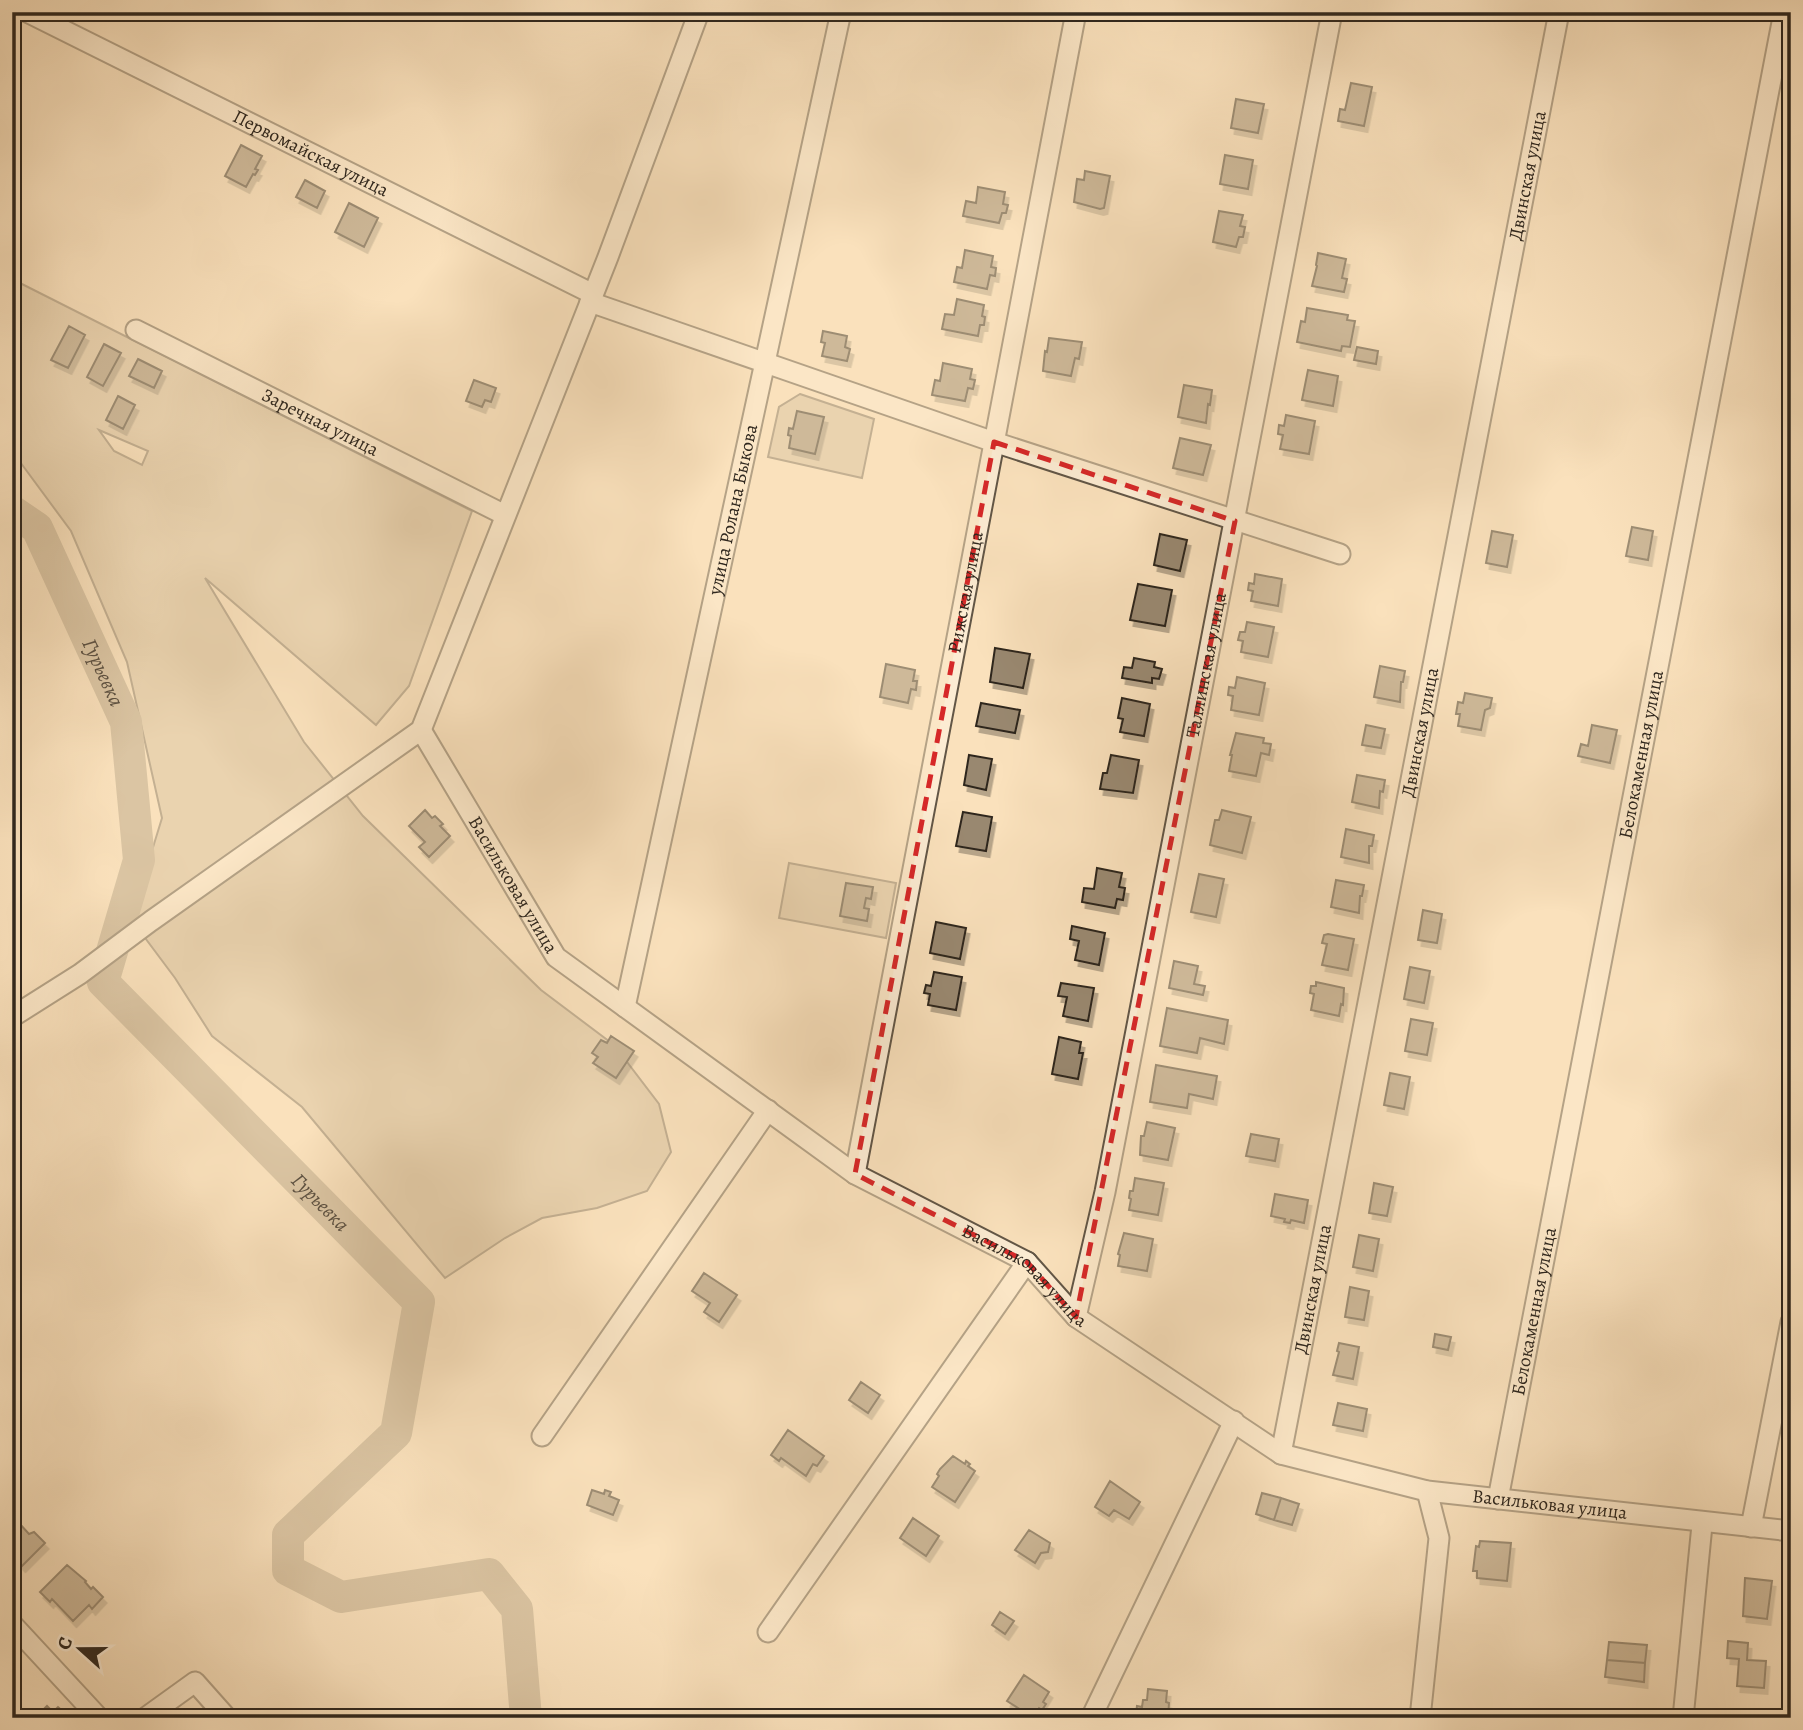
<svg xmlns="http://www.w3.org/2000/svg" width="1803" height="1730" viewBox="0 0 1803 1730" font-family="Alegreya,serif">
  <defs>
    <filter id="shadow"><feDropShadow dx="3.5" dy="6" stdDeviation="0" flood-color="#0004"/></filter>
  </defs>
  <rect width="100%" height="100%" fill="#fae1bc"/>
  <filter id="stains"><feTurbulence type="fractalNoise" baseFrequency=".00286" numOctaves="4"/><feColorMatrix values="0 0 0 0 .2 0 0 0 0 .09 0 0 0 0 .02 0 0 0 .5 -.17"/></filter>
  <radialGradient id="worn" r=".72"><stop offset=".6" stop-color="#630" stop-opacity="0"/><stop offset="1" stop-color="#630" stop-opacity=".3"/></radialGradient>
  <!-- green -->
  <path fill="#d7c1a1" stroke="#837460" stroke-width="2" fill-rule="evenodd" d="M12,279l460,232 -63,175 -33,39 -171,-147 99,164 59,74 178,174 73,55 45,59 12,48 -24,39 -50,17 -55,10 -37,20 -60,40 -143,-171 -90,-71 -37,-58 -44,-59 31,-101 -35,-156 -56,-131 -59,-80zM99,430l49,21 -6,14 -28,-14z
    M800,394l74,25 -12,59 -94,-21 11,-50z
    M789,863l107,20 -10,55 -107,-20z"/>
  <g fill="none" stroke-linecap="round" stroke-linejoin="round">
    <!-- river -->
    <path stroke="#b5a286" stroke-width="32" id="s1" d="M12,511l25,17 89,194 13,138 -36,122 316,320 -23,131 -108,102v35l53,27 148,-23 28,35 9,109"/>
  </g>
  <!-- building -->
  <path fill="#998870" stroke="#2f271e" stroke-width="2" filter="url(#shadow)" d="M1351,83l21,4 -8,39 -26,-5 2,-12 5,1z
    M1236,99l28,5 -6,29 -27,-5z
    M241,145l21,11 -7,13 3,1 -3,5 -2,-1 -7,13 -21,-11z
    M1225,155l28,5 -5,29 -28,-5z
    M1085,171l25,5 -6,32 -4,1 -26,-7 3,-23 7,1z
    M305,180l20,11 -8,17 -21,-11z
    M978,187l27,5 -2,12 5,1 -2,8h-4l-3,10 -36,-7 3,-15 10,2z
    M349,203l29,15 -14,29 -29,-15z
    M1219,211l24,4 -3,11 5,1 -2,10h-4l-3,10 -23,-5z
    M965,250l28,6 -2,11 5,1 -1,8 -5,-1 -3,14 -33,-7 3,-15 5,1z
    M1318,253l28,6 -4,19 5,1 -3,13 -32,-6 5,-20 -1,-1z
    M957,299l27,6 -2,11 3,1 -1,8h-4l-2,11 -36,-7 3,-15 9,1z
    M1307,308l41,7 -1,5 8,1 -5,26 -8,-1 -1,5 -44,-9 4,-21 4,1z
    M69,326l16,9 -17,33 -17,-8z
    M823,331l24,5 -2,11 5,2 -3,12 -25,-5 3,-13 -4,-1z
    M1049,338l33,4 -3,17 -4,-1 -4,18 -28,-5 2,-20 2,1z
    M104,344l17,9 -18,33 -16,-9z
    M1357,347l21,4 -2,13 -22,-4z
    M138,359l24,12 -8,17 -25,-12z
    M943,363l29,6 -2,10 5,1 -2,9 -5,-1 -3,13 -33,-6 3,-15 5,1z
    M1308,370l30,6 -5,30 -31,-6z
    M474,380l22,8 -5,14 -6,-2 -3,7 -16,-6z
    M1184,385l28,5 -2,15 -2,-1 -2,19 -28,-6z
    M118,396l17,9 -12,24 -17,-9z
    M797,411l27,6 -9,37 -26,-6 2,-12 -3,-1 1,-7 4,1z
    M1286,415l29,6 -6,33 -29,-5 3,-14 -5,-1 1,-9 5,1z
    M1180,438l31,7 -8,30 -30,-7z
    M1632,527l21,4 -5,29 -22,-4z
    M1492,531l21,4 -6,32 -21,-4z
    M1160,534l27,6 -7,31 -26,-6z
    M1255,574l27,5 -4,27 -27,-5 2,-10 -5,-1 1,-7 5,1z
    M1138,584l34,6 -7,36 -35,-6z
    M1247,622l27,5 -6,30 -27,-5 2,-11 -5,-1 2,-8h5z
    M995,648l35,6 -7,34 -33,-6z
    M1134,658l21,4 -1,5 8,2 -3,10 -7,-1v5l-30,-5 2,-11 8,1z
    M886,664l29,6 -2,11h4l-1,9 -5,-1 -3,14 -28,-6z
    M1380,666l25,5 -2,11h-2l-1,20 -26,-5z
    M1237,677l28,6 -6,32 -28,-5 2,-14 -5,-1 1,-8 6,1z
    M1465,693l27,5 -2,10 -5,2 -4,20 -23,-4 2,-12h-4l2,-12 5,1z
    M1122,698l28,6 -6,32 -24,-4 3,-13 -5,-1z
    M981,703l39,7 -5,23 -39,-7z
    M1366,725l19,4 -4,19 -19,-3z
    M1592,725l25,5 -7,33 -32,-7 3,-12 7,2z
    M1236,733l28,5 -1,5 8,1 -2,11 -8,-2 -5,23 -27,-5 3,-16h-2z
    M969,755l23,4 -6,31 -22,-5z
    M1111,755l28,5 -6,33 -33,-4 3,-16h4z
    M1357,775l28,5 -2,12 -3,-1 -1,17 -27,-6z
    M425,810l7,8 3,-2 8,8 -3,2 10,10 -21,21 -10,-10 6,-5 -16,-16z
    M1222,810l29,7 -9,36 -32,-8 5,-25h4z
    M963,812l29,5 -6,34 -30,-5z
    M1346,829l28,6 -2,11h-3v17l-28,-6z
    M1097,868l25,5 -3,14 6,1 -2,12 -6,-1 -2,9 -33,-6 2,-14 10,1z
    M1199,874l25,5 -8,38 -25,-5z
    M1336,880l28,5 -2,11h-2l-1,17 -28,-6z
    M846,883l27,4 -2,12 -5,-1 -2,10 5,1 -2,12 -27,-5z
    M1423,910l19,4 -5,29 -19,-3z
    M936,922l30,6 -6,31 -30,-6z
    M1072,926l33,7 -6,32 -24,-5 4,-19 -9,-2z
    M1328,934l26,5 -6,31 -26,-5 5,-21 -5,-1 2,-8z
    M1174,961l24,5 -4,18 11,2 -2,9 -34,-7z
    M1410,967l20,4 -6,32 -20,-4z
    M934,972l28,5 -6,33 -28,-5 2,-11 -6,-1 2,-8 5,1z
    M1316,982l28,6 -1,17 -2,-1 -2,12 -28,-6 3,-16 -4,-1 1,-7h5z
    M1061,983l33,5 -6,33 -25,-5 4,-19 -9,-1z
    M1167,1008l61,12 -4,24 -24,-6 -3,15 -37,-7z
    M1411,1019l22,4 -6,32 -22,-4z
    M611,1036l23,15 -18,27 -23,-15 5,-6 -6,-4 9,-13 6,3z
    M1059,1037l22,5 -2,11h4l-5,26 -26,-5z
    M1156,1065l61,11 -4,23 -24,-5 -2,14 -37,-6z
    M1390,1073l20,4 -6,32 -20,-4z
    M1147,1122l28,6 -7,32 -28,-5 1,-19h3z
    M1251,1134l28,5 -4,22 -29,-5z
    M1135,1178l29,5 -6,32 -29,-5 2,-11 -2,-1 1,-7h3z
    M1374,1183l19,4 -6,29 -18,-3z
    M1275,1194l33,6 -4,23 -13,-3 -1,3 -6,-1 1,-3 -14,-3z
    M1124,1233l29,6 -6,32 -29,-5 2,-11 -2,-1z
    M1359,1235l20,4 -6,32 -20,-4z
    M704,1273l33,22 -18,27 -15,-10 6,-9 -18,-12z
    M1350,1287l19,4 -5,29 -19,-3z
    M1435,1334l16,3 -3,13 -15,-3z
    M1339,1343l20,4 -6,32 -20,-4 6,-23 -2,-1z
    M861,1382l19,13 -12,18 -19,-13z
    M1338,1403l29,6 -4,22 -30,-6z
    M788,1430l36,26 -7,10 -4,-2 -7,12 -25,-18 -2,3 -8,-6z
    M953,1456l12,8 1,-3 4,3 -2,2 7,5 -20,31 -23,-15 7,-11 -2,-2 3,-5z
    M1110,1481l30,21 -11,17 -15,-9 -5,6 -14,-9z
    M592,1490l12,4 1,-4 6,2 -2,4 10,4 -6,15 -26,-10z
    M1262,1493l19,5 -7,22 -18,-6z
    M1281,1498l18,6 -7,21 -18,-5z
    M913,1518l26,18 -13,20 -26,-18z
    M19,1523l10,11 5,-2 11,11 -23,23 -10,-11v-25z
    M1029,1530l21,13 -2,9 -7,1 -6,10 -20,-13z
    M1480,1541l31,2 -4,38 -30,-3v-7h-4l3,-25 3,1z
    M67,1565l19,16 -1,1 6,7 2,-2 10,10 -11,12 -3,-4 -16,16 -21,-22 -2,3 -10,-10z
    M1745,1578l27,3 -5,38 -24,-3z
    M1000,1612l14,9 -9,13 -13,-9z
    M1728,1641l20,2 -1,17 19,1 -2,27 -27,-2 2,-27 -12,-1z
    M1609,1642l38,3 -2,18 -38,-3z
    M1607,1660l38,3 -1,19 -39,-5z
    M1024,1675l25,17 -6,10 3,2 -4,6 -3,-2 -7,9 -25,-16z
    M1148,1689l19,2 -1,11 3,1 -1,15h-28l1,-5h-5l1,-7 5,1 1,-7h4z
    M47,1706l6,6 5,-5 8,7 -3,4h-28z"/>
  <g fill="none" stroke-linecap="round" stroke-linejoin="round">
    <defs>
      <g id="minor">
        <path id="s2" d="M27,12l566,282"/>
        <path d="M590,302l404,140 346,112"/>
        <path id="s3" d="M136,330l369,185"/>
        <path id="s4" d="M421,730l135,227 299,217 172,88 49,55 205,137 146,37 364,40"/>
        <path id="s5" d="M625,1007l216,-995"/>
        <path d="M12,1017l68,-43 71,-53 270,-191 187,-473 91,-245"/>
        <path id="s6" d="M855,1174l221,-1162"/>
        <path id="s7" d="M1076,1317l29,-125 227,-1180"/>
        <path d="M542,1436l226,-326"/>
        <path id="s8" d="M1281,1454l278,-1442"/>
        <path id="s9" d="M1498,1499l286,-1487"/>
        <path d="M1751,1527l40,-205"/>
        <path d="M12,1624l87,94"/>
        <path d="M768,1632l259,-370"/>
        <path d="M145,1718l50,-36 32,36"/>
        <path d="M1091,1718l143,-297"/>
        <path d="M1420,1718l19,-180 -12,-47"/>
        <path d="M1683,1718l19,-193"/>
      </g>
    </defs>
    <!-- minor casing -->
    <use href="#minor" stroke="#625646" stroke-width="23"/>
    <!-- minor -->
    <use href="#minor" stroke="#fcecd3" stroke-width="19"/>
  </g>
  <!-- marked area -->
  <path d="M0 0H1803V1730H0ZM994,442l241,79 -159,796 -49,-55 -172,-88z" fill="#fae1bc" fill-opacity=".55" fill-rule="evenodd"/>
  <path fill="none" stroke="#d62828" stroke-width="5" stroke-dasharray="14 9" stroke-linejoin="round" d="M994,442l241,79 -159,796 -49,-55 -172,-88z"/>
  <g text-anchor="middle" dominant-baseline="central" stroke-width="5" stroke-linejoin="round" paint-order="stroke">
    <!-- street labels -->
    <g font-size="19" fill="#2f271e" stroke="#fcecd3">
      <text stroke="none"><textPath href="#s2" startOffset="317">Первомайская улица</textPath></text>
      <text stroke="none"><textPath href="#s8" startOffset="1302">Двинская улица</textPath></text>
      <text stroke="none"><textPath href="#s3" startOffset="206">Заречная улица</textPath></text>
      <text stroke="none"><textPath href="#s5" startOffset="509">улица Ролана Быкова</textPath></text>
      <text stroke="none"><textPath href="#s6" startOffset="592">Рижская улица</textPath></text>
      <text stroke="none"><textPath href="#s7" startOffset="665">Таллинская улица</textPath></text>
      <text stroke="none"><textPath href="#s8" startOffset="735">Двинская улица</textPath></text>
      <text stroke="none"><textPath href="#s9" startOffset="758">Белокаменная улица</textPath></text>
      <text stroke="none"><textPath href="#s4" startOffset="180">Васильковая улица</textPath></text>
      <text stroke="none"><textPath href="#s4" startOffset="833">Васильковая улица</textPath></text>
      <text stroke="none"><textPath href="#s8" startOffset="168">Двинская улица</textPath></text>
      <text stroke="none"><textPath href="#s9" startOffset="191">Белокаменная улица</textPath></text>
      <text stroke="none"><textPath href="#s4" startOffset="1421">Васильковая улица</textPath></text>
    </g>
    <!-- water labels -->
    <g font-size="21" font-style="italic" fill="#5e5242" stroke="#fcecd3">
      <text stroke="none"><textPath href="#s1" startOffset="189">Гурьевка</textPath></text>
      <text stroke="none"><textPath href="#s1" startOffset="819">Гурьевка</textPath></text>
    </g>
  </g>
  <!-- margin -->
  <rect width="1803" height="1730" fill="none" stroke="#fae1bc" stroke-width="42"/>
  <rect x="14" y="14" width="1775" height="1702" fill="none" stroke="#2f271e" stroke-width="3.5"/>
  <rect x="21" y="21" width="1761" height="1688" fill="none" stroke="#2f271e" stroke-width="2"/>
  <!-- north arrow -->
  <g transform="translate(80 1649) rotate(291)" stroke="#fcecd3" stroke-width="5" paint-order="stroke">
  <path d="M0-5L12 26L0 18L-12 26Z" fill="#2f271e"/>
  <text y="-10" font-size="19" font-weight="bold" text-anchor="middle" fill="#2f271e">С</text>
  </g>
  <rect width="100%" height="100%" filter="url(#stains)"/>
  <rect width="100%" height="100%" fill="url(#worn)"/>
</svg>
